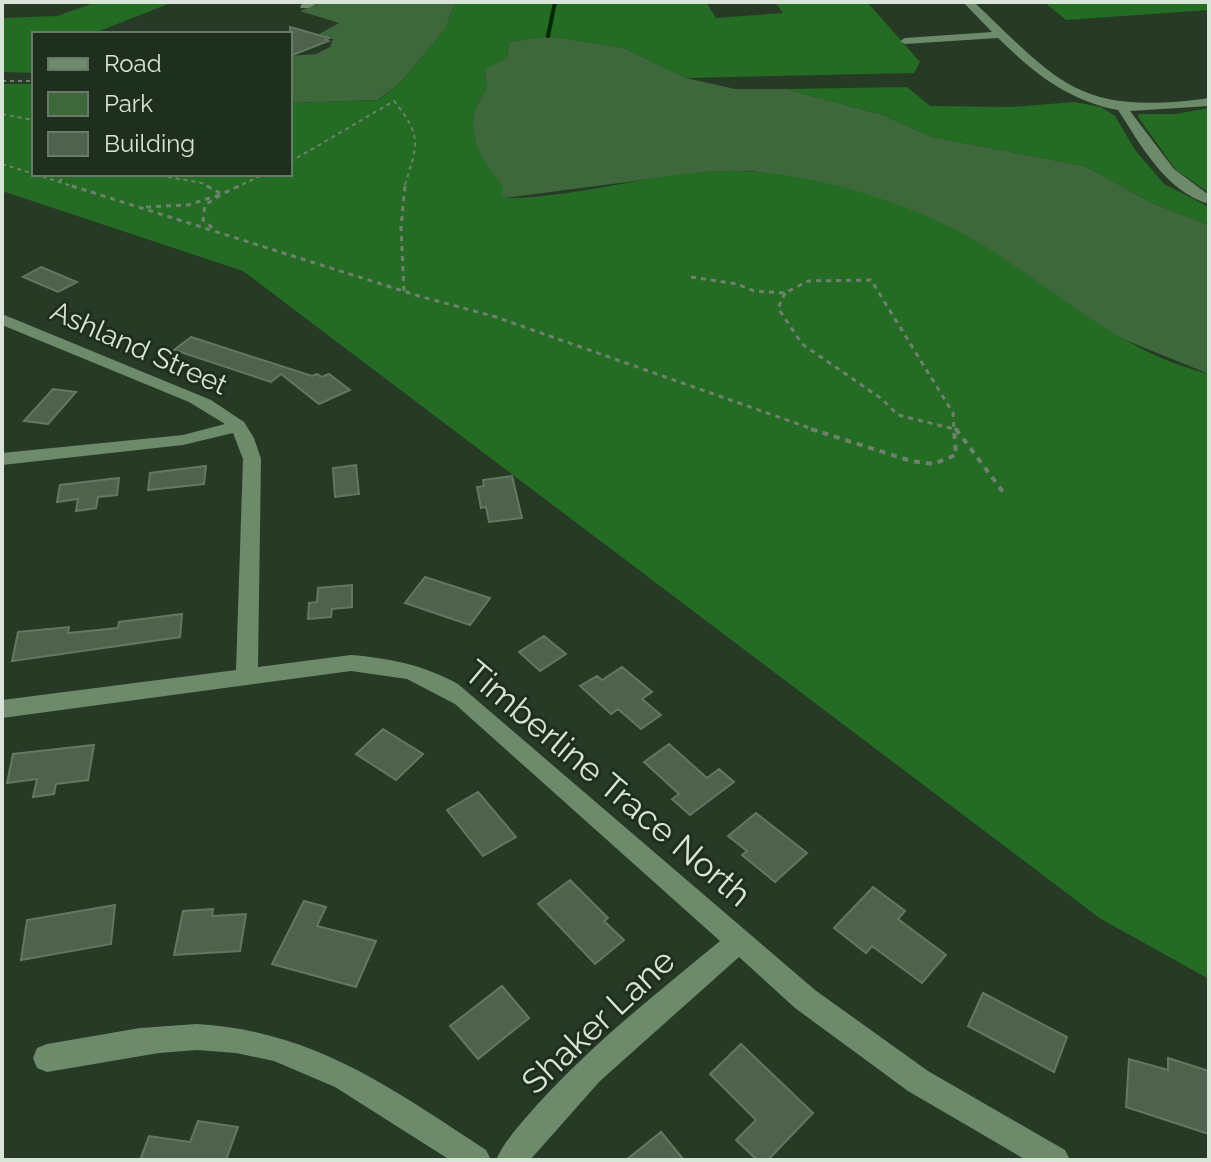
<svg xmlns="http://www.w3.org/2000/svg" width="1211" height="1162" viewBox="0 0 1211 1162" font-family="Raleway,sans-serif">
  <rect width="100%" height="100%" fill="#273a26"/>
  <!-- green -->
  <path fill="#3e673c" d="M321,2h134l-9,26 -45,54 -23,18 -88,3v-47l26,-2 14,-7 3,-8 -14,-5 20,-11 -39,-12z
    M548,36l76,12 62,30 49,11h51l97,26 49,22 153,29 67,37 57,22v149l-96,-39 -156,-104 -148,-51 -58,-9 -47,1 -199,26 -3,-3v-9c-26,-31 -42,-63 -15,-98l-3,-19 23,-11 2,-16z"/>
  <!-- forest -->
  <path fill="#246c24" d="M97,2h76l-76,30 5,2h-68v39l-32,-1v-54l55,-2z
    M455,2h251l10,16 67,-5 -8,-11h92l53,60 -6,11 -228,5 -62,-30 -76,-12 -39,6 -2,16 -23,12 3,18c-27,35 -11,67 16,98l-1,9 3,3c67,0 132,-21 199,-26 80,-7 181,22 252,58 87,45 155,121 253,144v605l-108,-60 -858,-648 -241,-80v-107h32v90h256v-71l89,-3 22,-18 45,-54z
    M1044,2h165v8l-143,10z
    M907,87l23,19 82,1 62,-5 27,5 14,9 20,34 29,34 45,23v18l-57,-22 -67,-37 -153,-29 -49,-22 -97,-26z
    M1209,108v85l-33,-23 -38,-53 1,-3h37z"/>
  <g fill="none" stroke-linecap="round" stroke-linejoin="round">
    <!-- stream -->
    <path stroke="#022904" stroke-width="4" d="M548,36l7,-34"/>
  </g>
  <!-- building -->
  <path fill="#4e624d" stroke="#637862" stroke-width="2" d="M290,27l39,11 -4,2 3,1 -38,15z
    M41,267l36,15 -19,10 -35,-15z
    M191,337l121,39 5,-2 5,3 7,-3 21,16 -31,14 -38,-30 -10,8 -97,-32z
    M53,389l23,3 -28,32 -24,-3z
    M356,465l3,29 -24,3 -2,-29z
    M206,466l-2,18 -56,6 2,-17z
    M512,476l10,42 -33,4 -3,-15 -5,1 -4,-21 7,-1 -1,-6z
    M119,478l-2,17 -19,2 -2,11 -20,3 2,-12 -21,3 3,-17z
    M425,577l65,21 -20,27 -65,-22z
    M352,585v22l-20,2 -1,8 -23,2 1,-16 8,-1 1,-14z
    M182,614l-2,23 -168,24 6,-29 51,-5 -1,6 50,-5 1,-6z
    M544,636l22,18 -26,17 -21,-19z
    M622,667l30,25 -10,7 19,16 -20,14 -23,-20 -7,5 -31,-28 17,-10 5,4z
    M383,729l40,25 -27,26 -40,-26z
    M669,744l38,34 12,-9 15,13 -44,33 -18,-16 7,-5 -35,-32z
    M94,745l-6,35 -32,4 -2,10 -21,3 4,-18 -30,4 6,-29z
    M478,792l38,45 -33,19 -36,-46z
    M756,813l51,40 -32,29 -33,-27 5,-4 -19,-15z
    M570,880l38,38 -4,3 20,19 -29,24 -57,-60z
    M873,887l32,24 -7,8 48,36 -24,28 -50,-37 -6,7 -32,-25z
    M304,901l22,6 -9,19 59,15 -20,46 -84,-23z
    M115,905l-4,39 -90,16 6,-40z
    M213,909l-1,7 34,-2 -6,37 -66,4 9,-44z
    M502,986l27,32 -51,41 -28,-33z
    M983,993l84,44 -13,35 -86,-46z
    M741,1044l72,69 -45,47h-11l-21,-20 20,-20 -46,-46z
    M1168,1058l41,13v63l-83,-27 3,-48 39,11z
    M198,1121l40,6 -12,33h-86l9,-24 41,6z
    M661,1132l23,28h-58z"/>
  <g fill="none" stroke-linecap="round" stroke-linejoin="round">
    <!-- path-far2 -->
    <path stroke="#70806f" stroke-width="2" stroke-dasharray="4 4" stroke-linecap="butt" d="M2,81h32
      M2,114l32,6
      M290,162l104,-61c30,37 23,44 10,87
      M2,164l32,10
      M35,174l43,14
      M152,174l50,9 9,5
      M59,182l7,-8
      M235,188l29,-14"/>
    <!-- path-far1 -->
    <path stroke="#70806f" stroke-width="3" stroke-dasharray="5 5" stroke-linecap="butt" d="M72,186l347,110 77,21 322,114
      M207,186l15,8 17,-8
      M146,207l42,-2 34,-11 -17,11 -2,15 11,9
      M691,277l46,7 17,7 31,2 23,-12 63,-1 82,133 1,18
      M404,291l-3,-64 4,-41
      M785,293l-7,15 24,36 80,55 16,16 56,14
      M955,428l2,3"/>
    <!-- path -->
    <path stroke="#70806f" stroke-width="4" stroke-dasharray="6 6" stroke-linecap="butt" d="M811,429l100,32 22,3 23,-9 -2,-26
      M956,429l50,67"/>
    <!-- minor -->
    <path fill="#6d8a6b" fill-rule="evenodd" d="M305,2h14l-10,6h-8l-1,-2z
      M963,2h11c86,82 106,114 235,96v8l-79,5 44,58 35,26v9c-44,-13 -68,-59 -91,-94 -51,-10 -84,-37 -120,-72l-93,6 -5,-3 5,-3 87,-6z
      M2,314l209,86 33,22 10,16 7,21 -3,208 93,-12c38,3 73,10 107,29l357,306 113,81 137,79 5,10h-44l-118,-69 -113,-83 -56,-51 -139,124 -70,79h-34c9,-20 26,-38 40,-54 56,-62 121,-113 184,-165l-265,-237 -48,-25 -56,-8 -349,47v-18l234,-30 7,-211 -10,-26 -50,12 -181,20v-12l181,-18 42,-11 -36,-22 -187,-77z
      M197,1024c117,7 194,64 289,126l5,10h-41l-115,-73 -61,-26 -38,-8 -39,-3 -38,3 -112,19 -10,-4 -4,-10 4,-10 10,-4 93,-16z"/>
  </g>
  <g text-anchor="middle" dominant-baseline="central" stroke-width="6" stroke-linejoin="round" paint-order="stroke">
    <!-- street labels -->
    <g font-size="28" fill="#d9e4d8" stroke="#1e301d">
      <text transform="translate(139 348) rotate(24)">Ashland Street</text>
    </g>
    <!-- near-street labels -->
    <g font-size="34" fill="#d9e4d8" stroke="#1e301d">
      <text transform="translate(608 783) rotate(40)">Timberline Trace North</text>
      <text transform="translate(598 1021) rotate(-43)">Shaker Lane</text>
    </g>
  </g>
  <!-- border -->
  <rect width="1211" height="1162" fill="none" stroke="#d9e4d8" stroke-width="8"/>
  <!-- legend -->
  <rect x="32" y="32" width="260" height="144" fill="#1e301d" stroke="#697868" stroke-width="2"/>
  <rect x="48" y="58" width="40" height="12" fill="#6d8a6b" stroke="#697868" stroke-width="2"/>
  <text x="104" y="72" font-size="24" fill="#d9e4d8">Road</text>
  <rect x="48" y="92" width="40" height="24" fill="#3e673c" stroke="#697868" stroke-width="2"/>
  <text x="104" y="112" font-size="24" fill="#d9e4d8">Park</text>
  <rect x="48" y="132" width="40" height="24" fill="#4e624d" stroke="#697868" stroke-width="2"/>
  <text x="104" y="152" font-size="24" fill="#d9e4d8">Building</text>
</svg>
